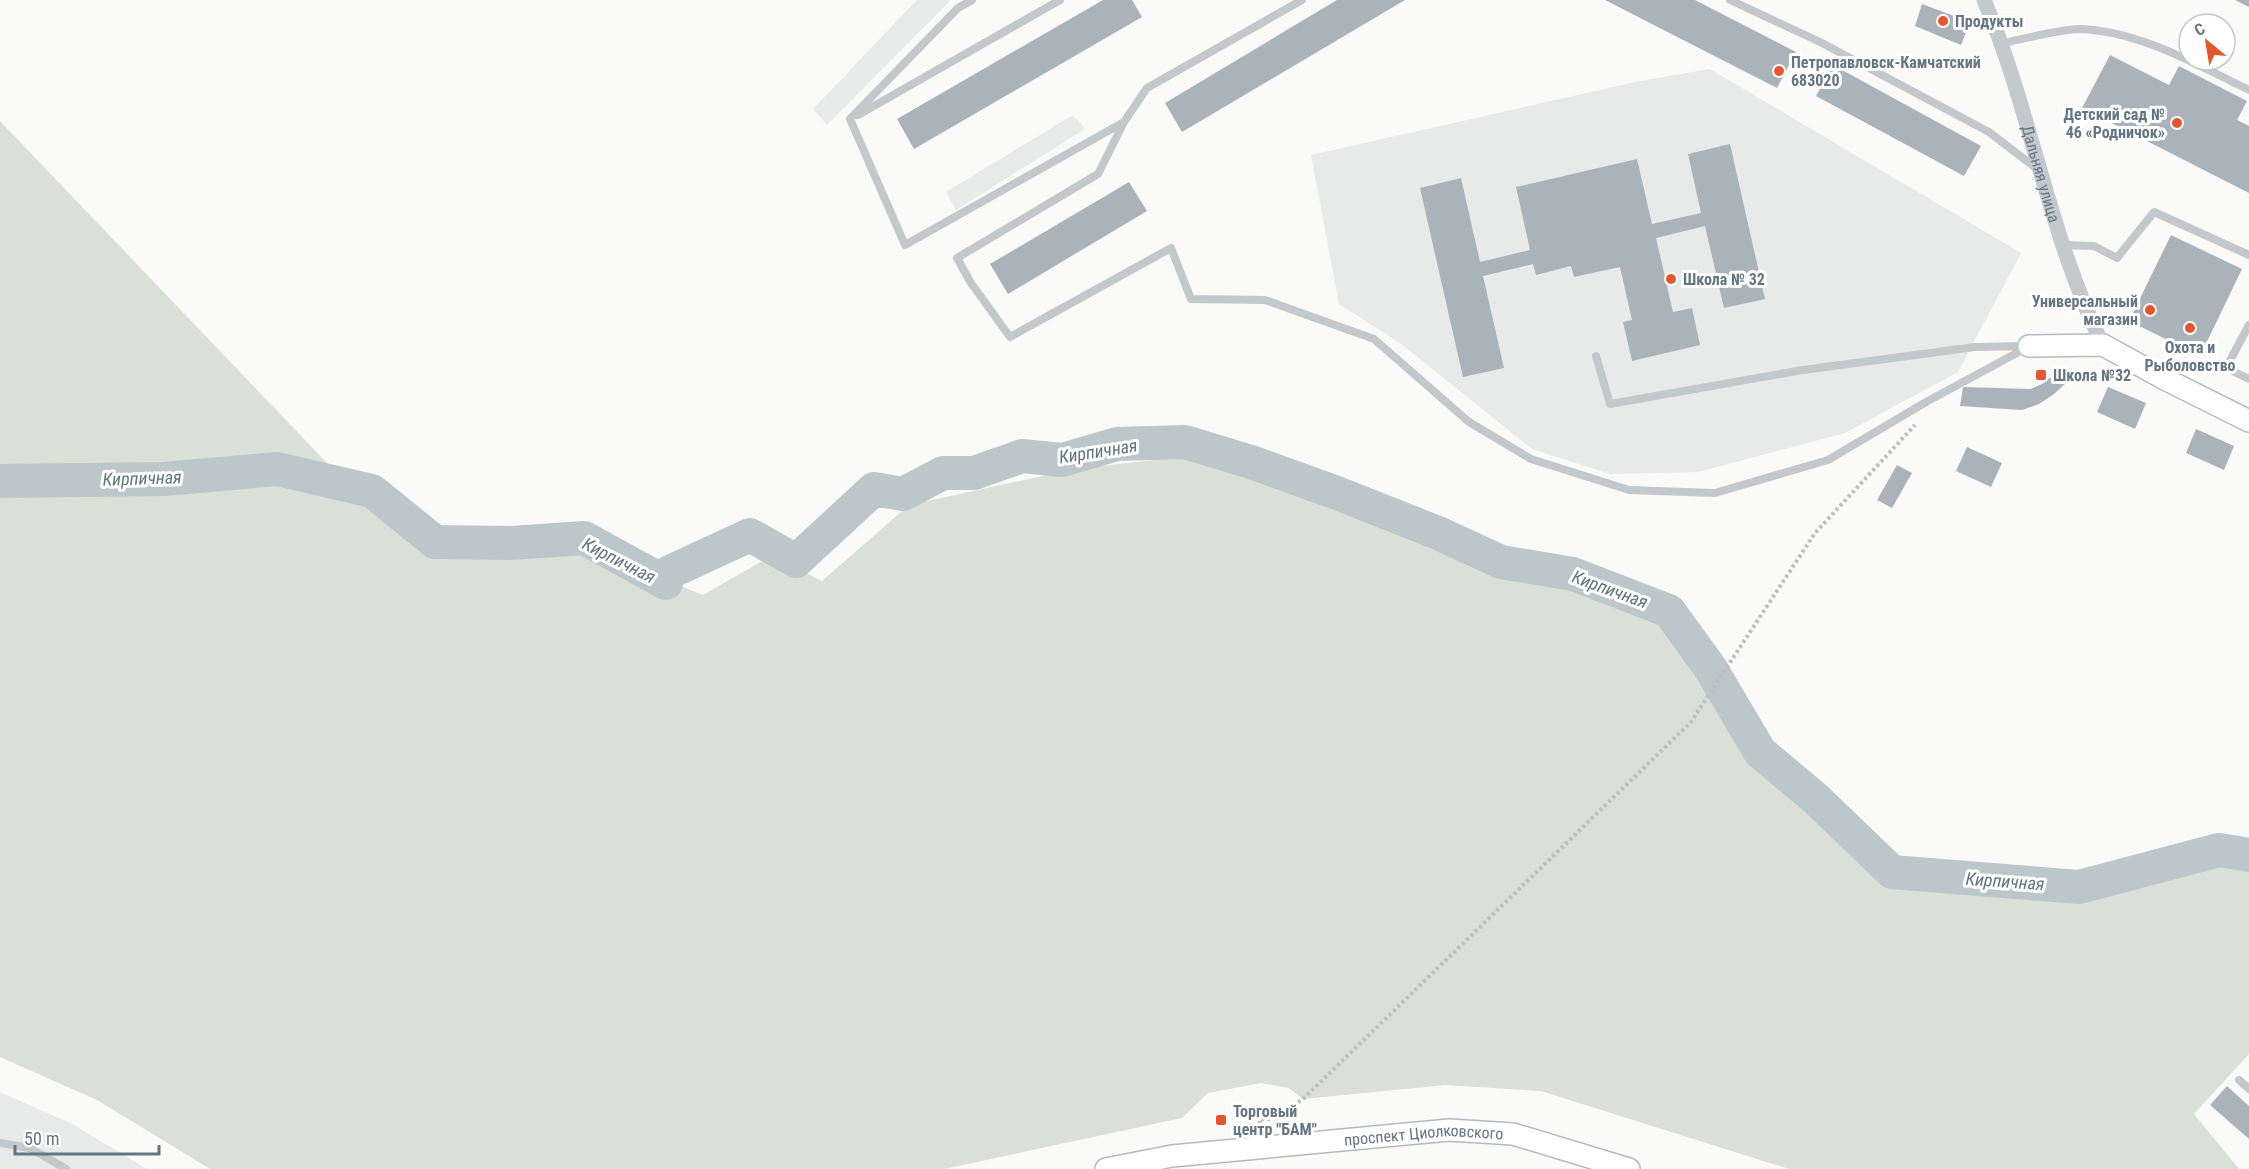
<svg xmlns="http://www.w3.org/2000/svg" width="2249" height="1169" viewBox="0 0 2249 1169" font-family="'Roboto Condensed',sans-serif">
  <rect width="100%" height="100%" fill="#fafaf8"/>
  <!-- built -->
  <path fill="#e8e9e9" d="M917,0h34l-124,125 -14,-16z
    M1710,69l311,184 -63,119 -113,61 -147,39 -88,2 -78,-25 -132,-106 -61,-39 -28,-149 329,-74z
    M1073,115l12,14 -129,81 -10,-18z
    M0,1092l72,32 75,45h-147z"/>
  <!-- green -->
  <path fill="#dadfd7" d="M0,121l347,363 60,25 41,44 72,-5 67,1 116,46 68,-39 51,25 87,-76 165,-36 106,-12 91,21 384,144 68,54 53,96 132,113 205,7 120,-35h16v197l-55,60 45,55h-450l-248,-78 -96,-6 -142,14 -14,-11 -28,-5 -53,10 -26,25 -238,51h-734l-113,-69 -97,-43z"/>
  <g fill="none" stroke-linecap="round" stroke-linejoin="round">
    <!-- river -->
    <path stroke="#bbc7cb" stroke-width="34" d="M0,481l164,-2 113,-10 95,22 63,51 76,1 73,-5 82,45 -9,-5 93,-43 46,26 78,-72 29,5 40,-21h31l48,-17 40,4 55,-16 68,-2 66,20 86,31 101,40 63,29 72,12 96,37 42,58 49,83 55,46 77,74 187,15 140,-37 30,5"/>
  </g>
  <!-- building -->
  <path fill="#aab3b9" d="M1103,0h29l10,17 -228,132 -17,-30z
    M1337,0h68l-223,132 -17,-29z
    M1605,0h90l101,52 -19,36z
    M2235,0h14v7z
    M1922,4l48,18 -9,23 -46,-19z
    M2110,55l59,30 10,-19 68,35 -10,19 12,6v67l-167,-85z
    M1833,65l148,81 -17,30 -148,-80z
    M1730,144l35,155 -41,9 -19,-82 -49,12 17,74 19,-4 8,37 -68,16 -9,-39 9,-2 -12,-53 -46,10 -3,-11 -35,9 -3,-11 -50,12 21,92 -41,9 -43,-189 41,-10 19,84 50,-12 -14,-63 121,-28 15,65 49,-11 -13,-59z
    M1129,182l18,29 -139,83 -18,-30z
    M2171,235l71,34 -42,87 -71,-35z
    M2057,371l10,11 -13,12 -15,10 -17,6 -62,-4 3,-19 68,2 13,-6z
    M2108,387l38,16 -11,26 -38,-17z
    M2196,429l38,17 -10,24 -38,-17z
    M1967,447l35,16 -11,24 -35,-16z
    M1897,465l15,8 -20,35 -15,-8z
    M2227,1086l22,20v33l-39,-34z"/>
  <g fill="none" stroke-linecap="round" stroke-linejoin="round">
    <defs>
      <g id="secondary">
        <path d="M2029,346l74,-1 60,33 86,43"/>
        <path id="s2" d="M1106,1169l66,-13 277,-26 64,4 116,35"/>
      </g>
    </defs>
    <!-- secondary casing -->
    <use href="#secondary" stroke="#b3babf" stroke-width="24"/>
    <!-- path -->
    <path stroke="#bbbfc2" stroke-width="4" stroke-dasharray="3 3" stroke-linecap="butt" d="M1260,1130v-11h13l30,-20 388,-377 124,-189 100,-108"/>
    <!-- lane -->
    <path stroke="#c3c8cc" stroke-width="8" d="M972,0l-14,8 -108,111 55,126 219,-123
      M1302,0l-155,88 -23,34 -26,52 -141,84 14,25 39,54 161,-89 20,51 74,1 109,39 95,83 62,37 98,31 86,3 113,-33 98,-58 102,-55
      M1730,0l90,42 169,90 47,36
      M2003,43c20,-4 58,-14 77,-14 60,2 117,36 169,61
      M858,115l202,-115
      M2062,245l32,1 23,12 37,-46 95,43
      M2249,325l-23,43 23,11
      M1596,356l14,48 193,-34 172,-23 52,-1
      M2239,1080l10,9
      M0,1143l30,5 36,21"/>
    <!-- street -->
    <path stroke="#c3c8cc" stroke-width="15" id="s1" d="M1984,0c48,112 64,235 119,345"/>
    <!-- secondary -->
    <use href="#secondary" stroke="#fff" stroke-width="21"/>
  </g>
  <!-- markers -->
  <g fill="#e4572e" stroke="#fff" stroke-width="2">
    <circle cx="1943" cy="21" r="6"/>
    <circle cx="1779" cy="71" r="6"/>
    <circle cx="2177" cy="123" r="6"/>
    <circle cx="1671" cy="279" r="6"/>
    <circle cx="2150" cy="310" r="6"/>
    <circle cx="2190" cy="328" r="6"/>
    <rect x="2035" y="369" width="12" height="12" rx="3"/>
    <rect x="1215" y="1114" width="12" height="12" rx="3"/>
  </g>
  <g text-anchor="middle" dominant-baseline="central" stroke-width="6" stroke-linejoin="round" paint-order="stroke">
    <!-- poi labels -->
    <g font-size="16" font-weight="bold" fill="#657683" stroke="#fff" text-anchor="start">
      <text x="1955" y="21">Продукты</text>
      <text x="1791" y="62">Петропавловск-Камчатский<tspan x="1791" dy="18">683020</tspan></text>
      <text x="2165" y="114" text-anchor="end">Детский сад №<tspan x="2165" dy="18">46 «Родничок»</tspan></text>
      <text x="1683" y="279">Школа № 32</text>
      <text x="2138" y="301" text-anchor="end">Универсальный<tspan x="2138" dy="18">магазин</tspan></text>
      <text x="2190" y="347" text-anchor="middle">Охота и<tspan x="2190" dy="18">Рыболовство</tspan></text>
      <text x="2053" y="375">Школа №32</text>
      <text x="1233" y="1111">Торговый<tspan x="1233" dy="18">центр "БАМ"</tspan></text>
    </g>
    <!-- street labels -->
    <g font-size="16" fill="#657683" stroke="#fff">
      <text stroke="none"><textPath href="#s1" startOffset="183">Дальняя улица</textPath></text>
      <text stroke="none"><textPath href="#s2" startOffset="320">проспект Циолковского</textPath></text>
    </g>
    <!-- water labels -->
    <g font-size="18" font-style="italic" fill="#60757c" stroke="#fff">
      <text transform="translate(1098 451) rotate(-9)">Кирпичная</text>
      <text transform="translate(142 478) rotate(-2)">Кирпичная</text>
      <text transform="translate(619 560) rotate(27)">Кирпичная</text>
      <text transform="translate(1610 589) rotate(20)">Кирпичная</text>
      <text transform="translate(2005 881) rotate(4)">Кирпичная</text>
    </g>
  </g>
  <!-- north arrow -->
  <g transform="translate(2207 42) rotate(330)"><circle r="28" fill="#ffffff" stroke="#c1c8cd" stroke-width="1.5"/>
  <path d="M0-4.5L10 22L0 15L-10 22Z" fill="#e4572e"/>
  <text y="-9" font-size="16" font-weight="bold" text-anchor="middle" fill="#657683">С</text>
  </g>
  <!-- scale -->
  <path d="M15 1145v9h144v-9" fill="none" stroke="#657683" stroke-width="3"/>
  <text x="24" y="1145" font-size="18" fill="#657683" stroke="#ffffff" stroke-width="4.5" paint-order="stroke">50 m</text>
</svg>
